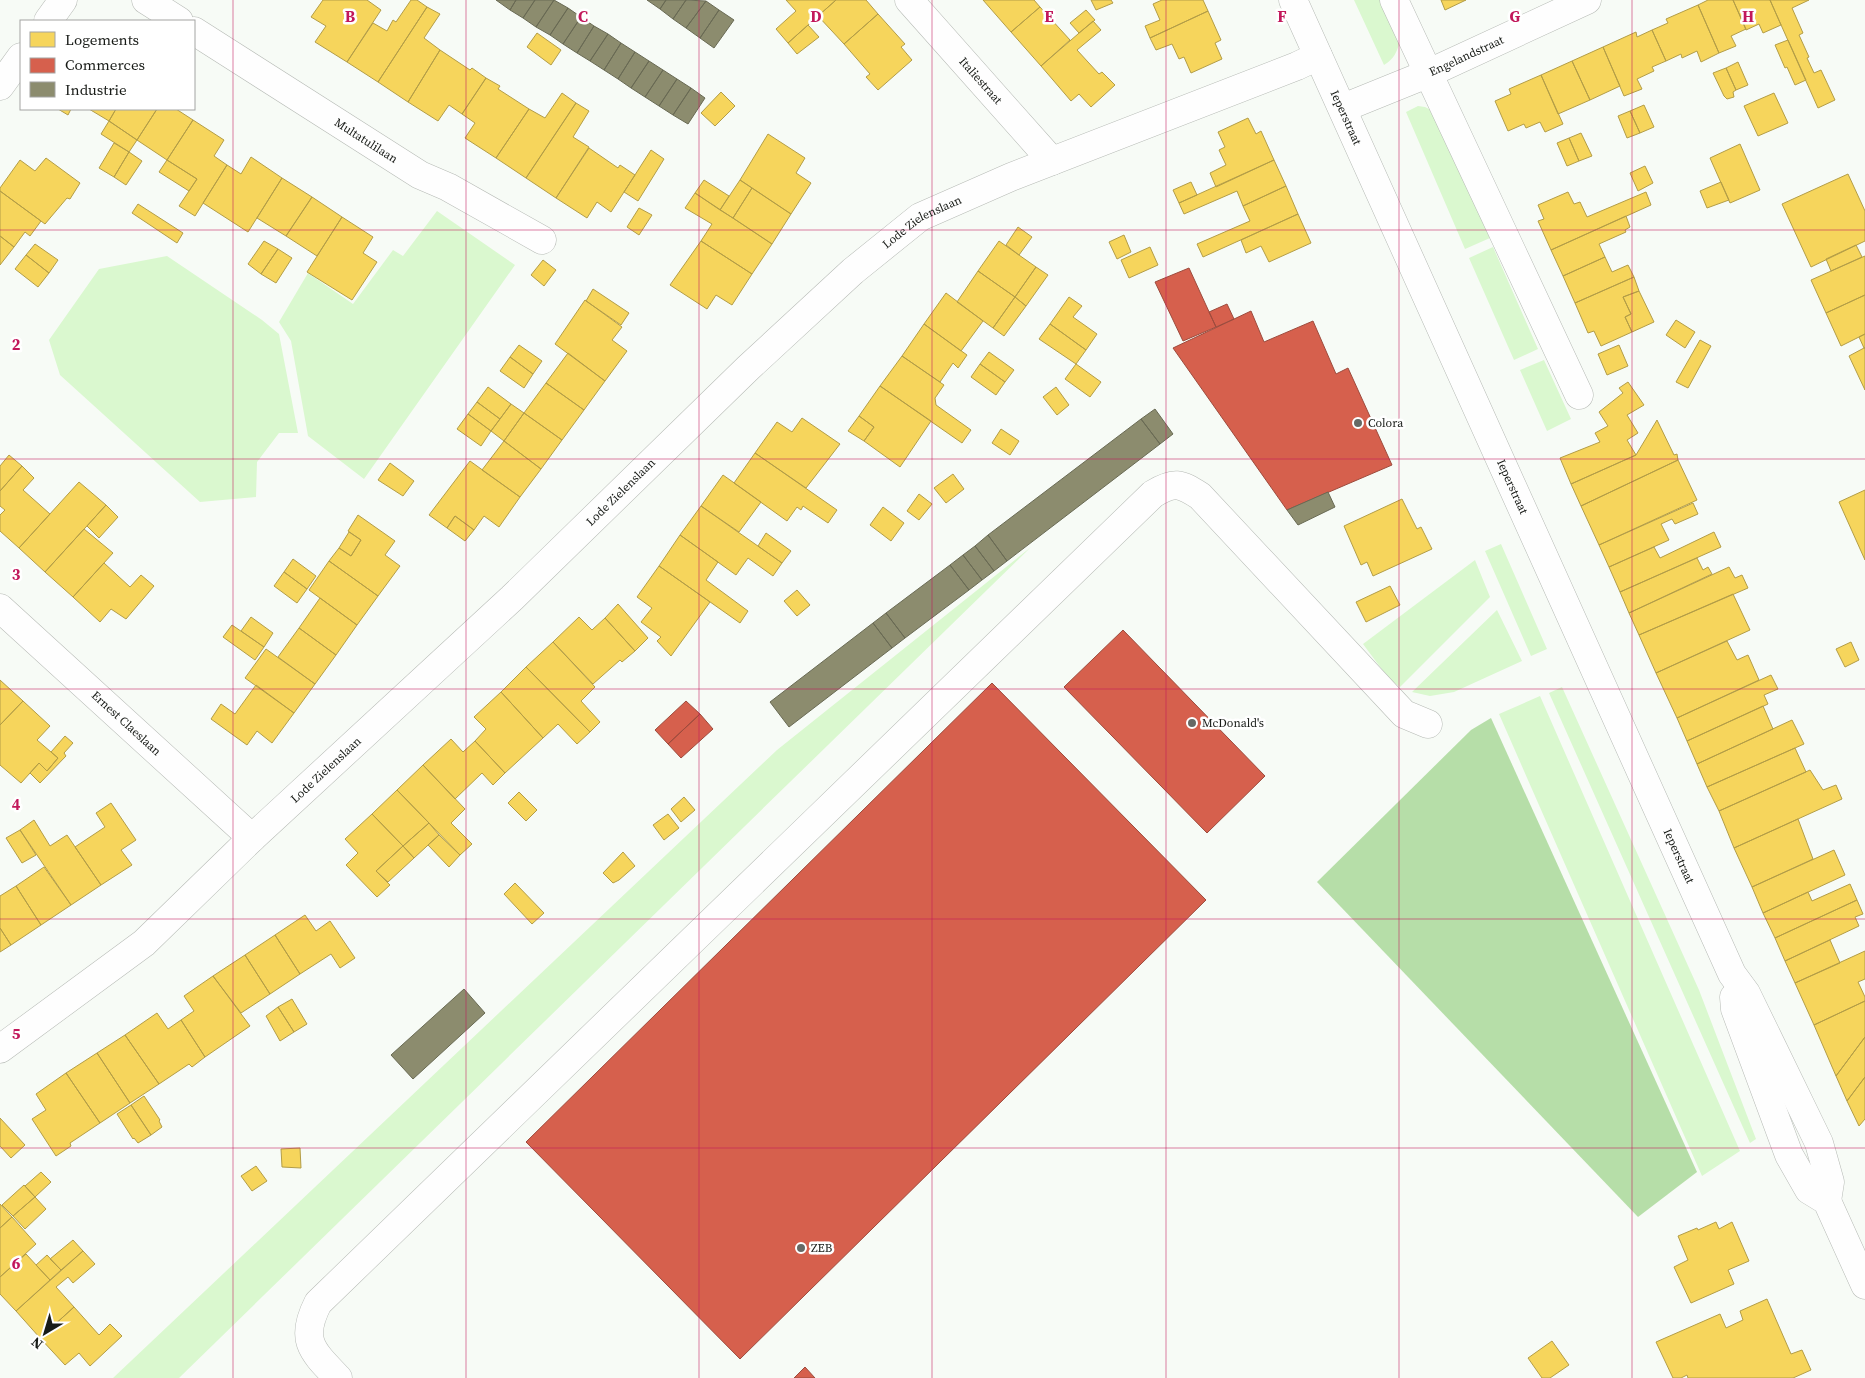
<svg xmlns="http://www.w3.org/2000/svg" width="1865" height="1378" viewBox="0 0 1865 1378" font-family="'Source Serif 4',serif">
  <rect width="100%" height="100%" fill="#f7fbf6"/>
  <!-- green -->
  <path fill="#daf8cf" d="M1354,0h28l18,41c-3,11 -6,18 -16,24z
    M1418,106l7,1 8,4 57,127 -25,11 -59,-137z
    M437,211l78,54 -151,214 -56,-43 -17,-95 -12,-19 29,-49 45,31 40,-54 10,6z
    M1493,247l45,102 -24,11 -45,-102z
    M167,256l95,64 17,14 19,99h-19l-22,29 -1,35 -56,5 -140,-127 -11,-35 50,-71z
    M1544,360l27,59 -24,12 -27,-61z
    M1501,544l46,105 -16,7 -46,-105z
    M1031,547l-852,831h-66l664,-628z
    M1475,560l15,37 -90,90 -11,-8 -26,-35z
    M1497,610l25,51 -68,31 -24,4 -18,-4z
    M1562,687l137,303 57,149 -6,4 -201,-450z
    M1540,696l200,455 -38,25 -203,-462z"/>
  <!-- water -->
  <path fill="#b6dea8" d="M1491,718l206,454 -59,45 -321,-335 154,-152z"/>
  <!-- homes -->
  <path fill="#f6d55c" stroke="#b39d47" d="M323,0h44l14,10 -34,52 -32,-20 11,-16 -15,-9z
    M411,0h6l10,7 -49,75 -31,-20 26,-39 14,8 6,-11 3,2z
    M786,0h50l-48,43 -12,-14 20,-18z
    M836,0h30l12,14 -34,30 -26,-28z
    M983,0h51l6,7 -29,25z
    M1091,0h20l2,3 -17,7z
    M1162,0h41l5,11 -58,27 -5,-12 15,-6 -7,-16z
    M1441,0h25l-21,10z
    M1708,0h25l13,29 -15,7 5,10 -17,7 -21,-48z
    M1733,0h37l11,25 -18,8 -4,-9 -13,6z
    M1770,0h39l-17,8 11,25 -4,2 10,22 -2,1 7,15 7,-3 14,30 -17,8z
    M1698,5l21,48 -18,9 -4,-11 -15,7 -1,-4 -15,7 -14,-31 16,-7 -2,-4z
    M427,7l13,7 -16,24 16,12 -32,52 -30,-20z
    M1040,7l30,33 -29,26 -30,-34z
    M1086,10l9,10 -16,13 -9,-10z
    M1208,11l13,29 -6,3 7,16 -31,14 -7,-16 -5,2 -7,-15 -16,6 -6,-12z
    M878,14l27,30 -4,3 11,13 -34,30 -12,-13 4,-3 -26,-30z
    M1093,21l8,9 -24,20 22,24 3,-2 13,13 -24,22 -12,-13 -8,7 -30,-35z
    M808,25l11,12 -22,17 -9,-11z
    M1652,30l14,31 -14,6 2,4 -17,8 5,10 -18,7 -21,-49 33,-15 1,5z
    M537,33l24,17 -10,15 -24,-18z
    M1788,40l18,40 -11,5 -8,-18 -2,1 -10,-23z
    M1603,47l17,39 -30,14 -18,-39z
    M440,50l30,20 2,-2 14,10 -24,36 -13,-9 -11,16 -30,-19z
    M1572,61l18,39 -32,14 -17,-39z
    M1738,62l10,23 -12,5 -10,-22z
    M1726,68l10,22 -3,2 1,5 -7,2 -3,-3 -11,-23z
    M1541,75l22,49 -18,8 -5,-10 -14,6 -2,-4 -16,7 -13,-30 16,-7 -2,-5z
    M486,78l14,8 -2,3 31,20 -33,49 -31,-20 10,-15 -13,-9z
    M721,92l14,14 -20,20 -14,-13z
    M562,93l14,10 -50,75 -30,-20 33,-49 16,9z
    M1774,93l14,30 -30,13 -14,-30z
    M576,103l13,8 -16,26 16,10 -33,51 -30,-20z
    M1644,105l10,22 -14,6 -10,-22z
    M58,109h13l-3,6z
    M89,109h27l-7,12z
    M116,109h41l-20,31 -28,-19z
    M157,109h19l17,11 -26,40 -30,-20z
    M1630,111l10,22 -13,5 -9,-22z
    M1248,118l8,16 5,-3 13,29 -58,27 -6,-14 16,-8 -7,-15 6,-3 -7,-15z
    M193,120l31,20 -10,16 13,9 -32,51 -16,-10 18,-27 -30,-19z
    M109,121l28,19 -8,12 -28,-18z
    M1581,133l11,23 -13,5 -10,-23z
    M768,134l37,24 -9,15 15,10 -20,31 -51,-34z
    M1569,138l10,23 -12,5 -10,-23z
    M114,143l15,9 -15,25 -15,-9z
    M1740,144l20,46 -30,13 -20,-45z
    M589,148l29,20 2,-3 15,10 -24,37 -14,-10 -10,16 -31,-20z
    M651,150l13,9 -26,42 -14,-9z
    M129,152l13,9 -16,24 -12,-8z
    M251,157l31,21 -34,54 -45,-29 24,-38 14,9z
    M46,158l34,25 -10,16 -3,-1 -22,26 -45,-33v-3l20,-28 15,11z
    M167,160l30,19 -8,12 -30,-19z
    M1274,160l12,26 -43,20 -6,-15 -53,23 -5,-11z
    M1645,166l8,17 -15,8 -8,-18z
    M1848,174l17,37v30l-54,26 -29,-63z
    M282,178l30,19 -26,39 -29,-18z
    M704,180l25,16 -9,14 -25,-17z
    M740,180l12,8 -19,30 -13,-8z
    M1191,182l6,13 -18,8 -6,-13z
    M1721,182l8,18 -22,8 -7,-17z
    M1286,186l12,28 -95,43 -6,-13 53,-23 -7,-15z
    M752,188l39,26 -19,30 -39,-26z
    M0,191l41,30 -11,15 -5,-4 -11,15 -14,-11z
    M1568,192l6,12 6,-2 7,15 59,-25 5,13 -100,45 -13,-29 6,-2 -6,-14z
    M695,193l77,51 -20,30 -51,-33 11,-17 -27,-16z
    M312,197l30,20 -25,39 -31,-20z
    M138,204l45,29 -6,10 -45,-30z
    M639,208l13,7 -13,20 -12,-8z
    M1298,214l13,29 -42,19 -8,-16 -15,7 -5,-13z
    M1626,216l4,11 -5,3 1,2 -27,12 6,13 -42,19 -12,-26z
    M342,217l31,20 -10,16 14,9 -25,38 -45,-28z
    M1018,227l14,10 -13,18 -13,-10z
    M1124,235l7,17 -14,7 -8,-17z
    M0,236l14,11 -14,18z
    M264,241l14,8 -17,25 -13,-10z
    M701,241l51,33 -20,31 -16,-10 -9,14 -37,-24z
    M999,241l37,26 -21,30 -37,-26z
    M35,244l23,16 -9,13 -23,-18z
    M1856,245l6,12 -31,14 -5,-12z
    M1150,247l8,18 -29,13 -8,-18z
    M278,249l14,9 -16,25 -15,-9z
    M26,255l23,18 -11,14 -23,-18z
    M1865,256v39l-39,18 -15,-33z
    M1605,257l7,15 16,-7 6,12 -59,26 -12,-27z
    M543,260l13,10 -12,16 -13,-11z
    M1036,267l12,8 -22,31 -11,-9z
    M978,271l37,26 -22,31 -36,-26z
    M1634,277l5,14 -16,6 8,17 -6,3 7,15 -31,14 -7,-15 -6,2 -13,-30z
    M593,289l36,24 -8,12 -35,-24z
    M1639,291l15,31 -22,10 -7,-15 6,-3 -8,-17z
    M946,293l37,28 -22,30 -37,-27z
    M1865,295v39l-24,12 -15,-33z
    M1015,297l11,9 -22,30 -11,-8z
    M1069,297l13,9 -9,11 24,17 -11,16 -36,-26z
    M585,300l37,27 -10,13 15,11 -22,30 -50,-37z
    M1676,320l19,12 -10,16 -19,-13z
    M924,324l43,31 -9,13 -5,-5 -13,19 -38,-26z
    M1050,324l36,26 -10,14 -37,-25z
    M1865,334v14h-1l-5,-11z
    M1700,340l11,6 -23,42 -12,-6z
    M519,345l23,16 -9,13 -23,-17z
    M1619,345l9,21 -21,9 -9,-21z
    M1864,348h1v42l-16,-34z
    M989,352l25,18 -9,12 -25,-18z
    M568,353l37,28 -21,29 -38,-27z
    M902,356l42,29 -9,13 1,7 35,25 -9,13 -82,-57z
    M510,357l23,17 -9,14 -24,-17z
    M980,364l25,18 -9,13 -25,-18z
    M1076,364l25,18 -11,15 -25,-18z
    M1628,382l16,23 -17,10 11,18 -11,7 9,15 -65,29 -11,-26 40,-16 -5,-9 13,-7 -9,-14 24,-19 -4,-5z
    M546,383l38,27 -22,30 -38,-27z
    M880,386l51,35 -31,46 -36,-26 10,-14 -15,-11z
    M488,387l23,17 -11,15 -23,-17z
    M1056,387l13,18 -12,10 -14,-18z
    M477,402l23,17 -9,12 -23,-17z
    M511,404l13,9 -20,28 -13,-10z
    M524,413l38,27 -21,29 -37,-28z
    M468,414l23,17 -10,15 -24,-17z
    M859,416l15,11 -10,14 -16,-10z
    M802,418l38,26 -34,44 -51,-35 22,-31 15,10z
    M1657,420l17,35 3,-1 1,6 -97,46 -10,-22 65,-29z
    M1001,429l18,12 -9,14 -18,-12z
    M504,441l37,28 -21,28 -38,-27z
    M755,453l82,57 -9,13 -25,-17 -2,4 -4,-3 -10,14 -53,-38z
    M9,455l13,11 -22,25v-25z
    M1678,460l19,40 -98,45 -18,-39z
    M470,461l50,36 -21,30 -15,-11 -10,14 -19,-14 -8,12 -18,-13z
    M390,463l24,18 -11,15 -25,-16z
    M22,466l12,12 -11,12 27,24 -31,34 -19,-17v-16l5,-5 -5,-4v-15z
    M953,474l11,15 -18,14 -12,-15z
    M723,475l38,27 -22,30 -38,-26z
    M79,482l27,23 -61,67 -26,-24z
    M1865,490v70l-26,-58z
    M919,494l13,10 -13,16 -12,-9z
    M1402,499l15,30 4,-2 11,22 -59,27 -6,-14 -6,3 -17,-39z
    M1693,503l5,11 -23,10 -3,-5 -11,5 8,16 -60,27 -10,-22z
    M106,505l12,12 -19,21 -12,-12z
    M701,506l81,57 -9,13 -25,-18 -12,17 -56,-40z
    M883,507l21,16 -13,18 -21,-16z
    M358,515l37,26 -10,14 15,11 -22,30 -49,-35 10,-13 12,8 10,-16 -13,-9z
    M455,516l19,14 -9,11 -18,-13z
    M84,529l29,24 -40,44 -28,-25z
    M349,532l12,8 -10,16 -12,-8z
    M1714,532l7,15 -101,45 -11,-25 45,-20 6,11z
    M766,533l25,18 -9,12 -24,-17z
    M680,535l38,27 -12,18 42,31 -8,12 -81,-57z
    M1697,558l6,12 5,-3 4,7 -83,39 -9,-21z
    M293,559l23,17 -9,13 -23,-17z
    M329,561l49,35 -21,29 -48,-35z
    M104,563l26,24 11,-12 13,11 -28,33 -15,-10 -11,13 -27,-25z
    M659,566l51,36 -39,54 -14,-15 4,-4 -20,-15 11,-14 -15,-11z
    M1729,567l6,11 7,-3 6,13 -109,47 -10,-22z
    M284,572l23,17 -10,14 -23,-17z
    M1390,586l10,19 -34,17 -10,-20z
    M797,590l13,15 -13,11 -13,-15z
    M1733,594l17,36 -94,43 -17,-38z
    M320,598l37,27 -21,30 -37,-27z
    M618,604l30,34 -13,13 -30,-33z
    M251,617l22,16 -9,14 -23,-16z
    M579,617l13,13 13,-12 30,33 -13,11 -2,-2 -27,24 -40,-42z
    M232,625l32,22 -9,13 -32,-23z
    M299,628l37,27 -21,29 -37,-27z
    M1727,641l10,19 11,-5 11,25 -82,38 -21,-45z
    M553,642l42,45 -14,14 19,21 -10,10 -64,-65z
    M1851,642l8,18 -14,7 -9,-18z
    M266,649l49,35 -21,29 -49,-35z
    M526,667l64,65 -13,12 -19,-20 -15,14 -42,-46z
    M1771,675l7,14 -14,6 4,9 -81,37 -10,-23z
    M0,680l23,21 -23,24z
    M256,685l38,28 -22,30 -15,-12 -10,14 -36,-26 10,-15 14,10z
    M501,692l42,46 -38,35 -30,-32 11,-12 -12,-12z
    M23,701l27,25 -13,14 21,18 -11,13 -8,-8 -18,20 -21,-18v-40z
    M1763,706l10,23 -76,35 -10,-23z
    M1792,720l12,24 -97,43 -10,-23z
    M65,736l8,7 -9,10 2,3 -26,27 -10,-10 9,-10 8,8 11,-13 -7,-6z
    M451,739l12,13 12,-11 30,32 -12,12 -11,-12 -27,26 -32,-34z
    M1795,748l11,24 -87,39 -12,-24z
    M423,765l42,44 -14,14 21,21 -12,11 -63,-65z
    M1810,770l13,20 13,-5 6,14 -108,49 -15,-37z
    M397,790l32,33 -26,23 -31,-32z
    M519,792l18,18 -11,11 -18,-18z
    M684,797l11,13 -14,12 -10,-13z
    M111,803l25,37 -15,10 11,15 -31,20 -26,-38 30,-20 -9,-14z
    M372,814l31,32 -27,25 14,14 -13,12 -31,-32 12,-12 -13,-14z
    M668,814l11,14 -15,12 -11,-15z
    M1798,819l15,40 -61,28 -18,-39z
    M34,820l16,26 17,-11 34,50 -30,20 -51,-75z
    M429,823l10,12 -25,23 -11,-12z
    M20,830l16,25 -14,8 -16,-25z
    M439,835l21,20 -11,12 -21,-22z
    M403,846l11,12 -26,24 -12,-11z
    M1834,850l11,25 -82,38 -11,-26z
    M623,852l12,14 -16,14 -6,3 -10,-10z
    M44,867l27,38 -30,20 -25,-39z
    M515,883l29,30 -12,11 -28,-30z
    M1850,884l7,16 -82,38 -12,-25 45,-21 4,9z
    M16,886l25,39 -30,20 -11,-17v-32z
    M1857,900l6,14 -8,3 4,9 -74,35 -10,-23z
    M305,915l11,16 14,-10 25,37 -15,10 -9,-14 -31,20 -25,-39z
    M0,928l11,17 -11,7z
    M275,935l25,39 -30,20 -25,-39z
    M1830,940l10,23 -45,20 -10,-22z
    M1865,951v28l-7,3 7,15v4l-51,24 -19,-42z
    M245,955l25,39 -29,19 -28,-37z
    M213,976l37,50 -45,31 -24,-37 13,-9 -10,-15z
    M292,999l15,25 -13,8 -16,-25z
    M1865,1001v36l-29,39 -22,-51z
    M278,1007l16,25 -14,9 -14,-25z
    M157,1013l11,16 13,-9 24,37 -13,10 -3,-3 -30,20 -34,-49z
    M125,1035l34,49 -29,19 -33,-50z
    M1865,1037v40l-18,24 -11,-25z
    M97,1053l33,50 -30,20 -34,-50z
    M66,1073l34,50 -30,20 1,3 -15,10 -24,-37 14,-9 -10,-16z
    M1865,1077v42l-6,7 -12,-25z
    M144,1096l16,24 -1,1 3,6 -11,8 -20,-30z
    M131,1105l20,30 -13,8 -4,-5 -1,1 -16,-25z
    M0,1118l25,27 -14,13 -11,-12z
    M300,1148l1,20 -19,-1 -1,-18z
    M256,1166l11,15 -15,10 -11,-15z
    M41,1172l10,10 -16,15 -10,-11z
    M24,1185l11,12 -22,19 -11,-11z
    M35,1197l11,12 -21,20 -12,-13z
    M0,1204l12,13 -12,11z
    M12,1217l24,27 -36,33v-49z
    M1716,1222l3,7 13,-7 17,39 -21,9 6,14 -43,19 -17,-36 14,-7 -10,-24 19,-8 1,2z
    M73,1240l10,11 -22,19 -11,-11z
    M83,1251l12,13 -22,19 -5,-6 -12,10 18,20 -34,31 -24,-27z
    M26,1254l24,26 -34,31 -16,-17v-17z
    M47,1255l14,15 -11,10 -14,-15z
    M1767,1299l24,55 11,-4 9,20 -18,8h-105l-1,-3 -6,3h-8l-17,-36 64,-28 6,14 17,-8 -3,-9z
    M74,1307l25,28 11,-11 12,12 -32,30 -11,-13 -14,12 -25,-27z
    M1552,1341l17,24 -19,13h-8l-14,-20z"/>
  <!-- shops -->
  <path fill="#d6604d" stroke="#9d4b3d" d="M1189,268l27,59 -33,14 -28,-59z
    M1227,304l7,15 -18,8 -7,-15z
    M1251,311l13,31 49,-21 23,53 12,-6 44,97 -105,45 -114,-162z
    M1123,630l142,146 -58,57 -143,-146z
    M992,683l214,217 -466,459 -214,-217z
    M686,701l14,13 -32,30 -13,-14z
    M700,714l13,15 -32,29 -13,-14z
    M805,1367l10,11h-21z"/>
  <!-- industry -->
  <path fill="#8c8c6e" stroke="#696a54" d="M496,0h20l-6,10z
    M516,0h19l-12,18 -13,-8z
    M535,0h19l-18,27 -13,-9z
    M554,0l14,8 -18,27 -14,-8z
    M647,0h19l-6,9z
    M666,0h20l-13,19 -13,-10z
    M686,0l20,1 -20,27 -13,-9z
    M706,1l13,9 -19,28 -14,-10z
    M568,8l13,9 -18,27 -13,-9z
    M719,10l15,10 -20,28 -14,-10z
    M581,17l13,9 -17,27 -14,-9z
    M594,26l14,8 -18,27 -13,-8z
    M608,34l13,9 -17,27 -14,-9z
    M621,43l14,9 -17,27 -14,-9z
    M635,52l14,9 -18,27 -13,-9z
    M649,61l14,9 -18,27 -14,-9z
    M663,70l14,9 -18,27 -14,-9z
    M677,79l14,9 -18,27 -14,-9z
    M691,88l14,10 -17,26 -15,-9z
    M1155,409l18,25 -13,10 -19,-25z
    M1141,419l19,25 -153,117 -19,-26z
    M1328,492l7,15 -37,18 -11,-15z
    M988,535l19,26 -13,10 -19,-25z
    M975,546l19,25 -12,9 -19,-25z
    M963,555l19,25 -13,10 -19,-25z
    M950,565l19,25 -64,48 -19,-25z
    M886,613l19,25 -13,10 -19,-25z
    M873,623l19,25 -103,79 -19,-25z
    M464,989l21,24 -72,66 -22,-24z"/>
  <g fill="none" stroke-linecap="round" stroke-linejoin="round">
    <defs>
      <g id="street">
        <path d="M146,0l33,21"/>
        <path id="s1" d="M909,0l143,161"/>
        <path d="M1394,0l185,395"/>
        <path d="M48,21l15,-21"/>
        <path id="s2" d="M194,31l226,144 28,12 94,53"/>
        <path d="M0,86l21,-29"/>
        <path id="s3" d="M1343,108l84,-34 160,-74"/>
        <path id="s4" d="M0,608l252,230"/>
        <path id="s5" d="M0,1049l144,-106 108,-105 260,-240 236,-230 105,-97 67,-54 91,-40 286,-111 21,-10"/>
        <path d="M338,1378c-26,-27 -39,-38 -20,-75l835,-809c21,-13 27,-11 47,2l204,218 24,10"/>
      </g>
      <g id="secondary">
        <path id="s6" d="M1293,0l439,974 14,19 73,150 11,39 -3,19"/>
        <path d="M1734,997l1,12 54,146 20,35 18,11 38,84"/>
      </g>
    </defs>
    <!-- street casing -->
    <use href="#street" stroke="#b6bab5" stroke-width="29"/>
    <!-- secondary casing -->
    <use href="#secondary" stroke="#b6bab5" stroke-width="29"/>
    <!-- street -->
    <use href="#street" stroke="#fefefe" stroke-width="28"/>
    <!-- secondary -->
    <use href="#secondary" stroke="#fefefe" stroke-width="28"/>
  </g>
  <!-- grid -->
  <path fill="none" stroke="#c2185b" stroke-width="1" stroke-opacity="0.55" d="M233,0v1378M466,0v1378M699,0v1378M932,0v1378M1166,0v1378M1399,0v1378M1632,0v1378M0,230h1865M0,459h1865M0,689h1865M0,919h1865M0,1148h1865"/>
  <!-- markers -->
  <g fill="#666965" stroke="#fff" stroke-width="2">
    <circle cx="1358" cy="423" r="5"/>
    <circle cx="1192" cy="723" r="5"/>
    <circle cx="801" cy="1248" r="5"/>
  </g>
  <g text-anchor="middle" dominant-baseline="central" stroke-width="5" stroke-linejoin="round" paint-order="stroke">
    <!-- street labels -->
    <g font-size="12" fill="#181b17" stroke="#fff">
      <text stroke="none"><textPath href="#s3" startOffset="134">Engelandstraat</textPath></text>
      <text stroke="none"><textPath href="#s1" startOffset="108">Italiestraat</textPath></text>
      <text stroke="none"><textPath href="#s6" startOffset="129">Ieperstraat</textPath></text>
      <text stroke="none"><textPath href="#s2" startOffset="204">Multatulilaan</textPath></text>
      <text stroke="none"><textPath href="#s5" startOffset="1241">Lode Zielenslaan</textPath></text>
      <text stroke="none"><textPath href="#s6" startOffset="534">Ieperstraat</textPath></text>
      <text stroke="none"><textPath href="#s5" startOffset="835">Lode Zielenslaan</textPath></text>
      <text stroke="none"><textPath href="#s4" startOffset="171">Ernest Claeslaan</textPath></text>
      <text stroke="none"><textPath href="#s5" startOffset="430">Lode Zielenslaan</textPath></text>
      <text stroke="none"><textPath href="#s6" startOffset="939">Ieperstraat</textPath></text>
    </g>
    <!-- poi labels -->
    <g font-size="12" fill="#181b17" stroke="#fff" text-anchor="start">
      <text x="1368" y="423">Colora</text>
      <text x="1202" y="723">McDonald's</text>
      <text x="811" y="1248">ZEB</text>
    </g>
  </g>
  <g font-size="16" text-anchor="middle" font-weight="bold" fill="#c2185b" stroke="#fff" stroke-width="5" stroke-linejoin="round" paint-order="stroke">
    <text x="350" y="22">B</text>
    <text x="583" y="22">C</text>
    <text x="816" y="22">D</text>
    <text x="1049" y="22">E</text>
    <text x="1282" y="22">F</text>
    <text x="1515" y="22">G</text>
    <text x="1748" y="22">H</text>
    <text x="16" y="350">2</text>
    <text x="16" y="580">3</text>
    <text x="16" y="810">4</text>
    <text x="16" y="1039">5</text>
    <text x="16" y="1269">6</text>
  </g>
  <!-- legend -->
  <rect x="20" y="20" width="175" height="90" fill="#ffffff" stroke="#a3a4a2"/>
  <rect x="30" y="32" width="25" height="15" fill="#f6d55c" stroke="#a3a4a2"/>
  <text x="65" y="45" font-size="15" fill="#181b17">Logements</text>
  <rect x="30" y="58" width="25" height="15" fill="#d6604d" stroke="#a3a4a2"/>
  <text x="65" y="70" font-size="15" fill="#181b17">Commerces</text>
  <rect x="30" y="82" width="25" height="15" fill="#8c8c6e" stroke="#a3a4a2"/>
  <text x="65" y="95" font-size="15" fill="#181b17">Industrie</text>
  <!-- north arrow -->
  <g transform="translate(45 1333) rotate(218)" stroke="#ffffff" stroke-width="4" paint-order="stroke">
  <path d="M0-4L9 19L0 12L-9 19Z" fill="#181b17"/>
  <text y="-8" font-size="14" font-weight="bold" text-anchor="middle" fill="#181b17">N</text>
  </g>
</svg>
